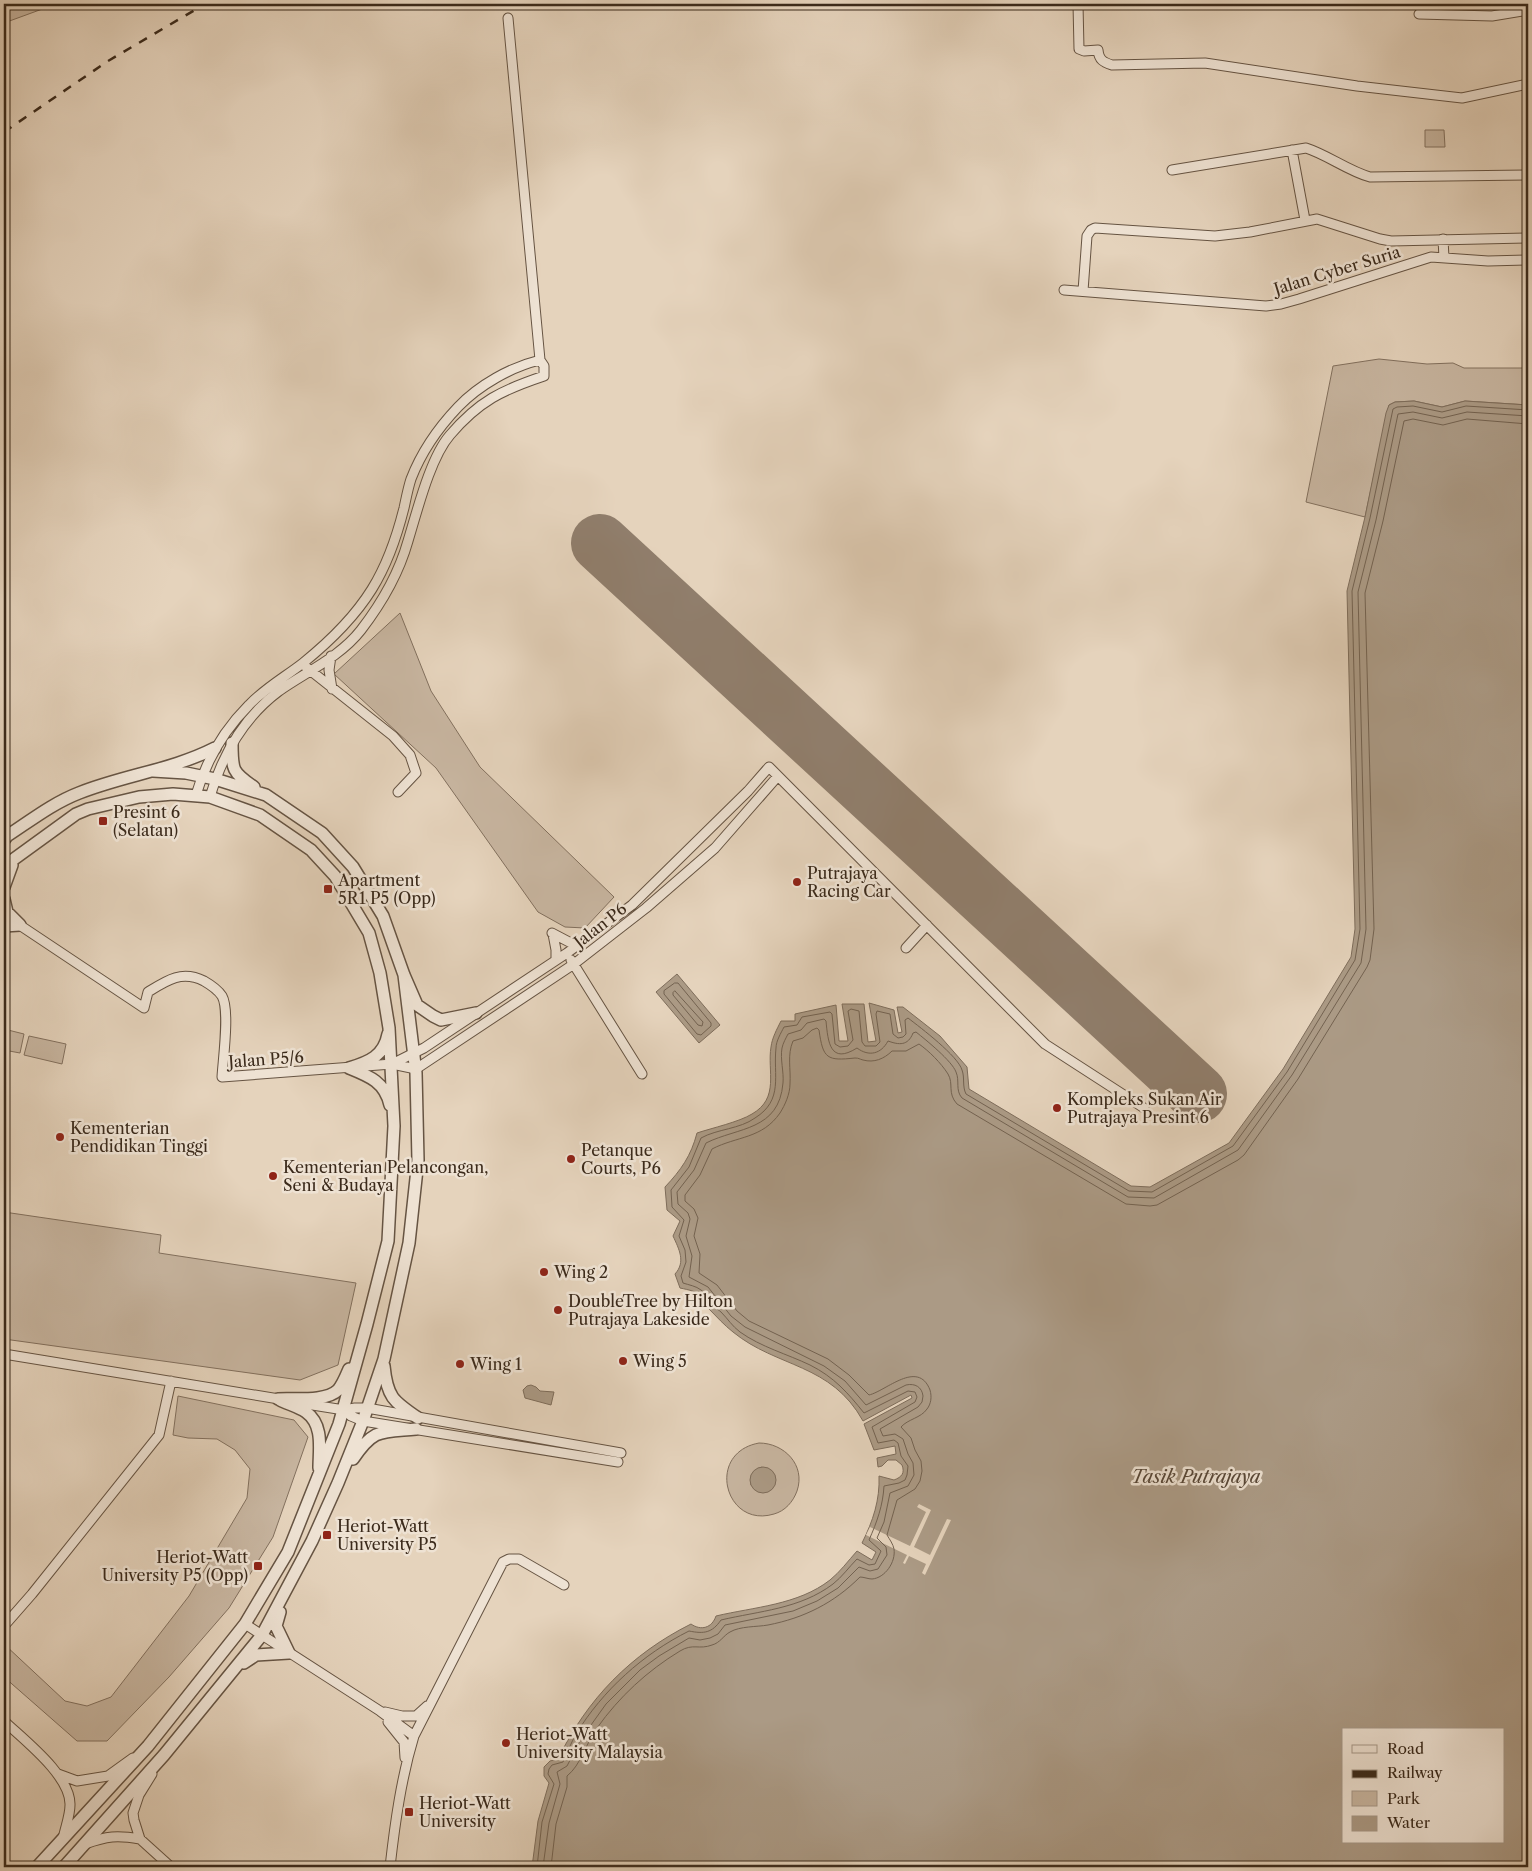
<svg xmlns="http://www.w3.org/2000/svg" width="1532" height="1871" viewBox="0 0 1532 1871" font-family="'Libre Caslon Text',serif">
  <rect width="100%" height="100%" fill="#e5d3bc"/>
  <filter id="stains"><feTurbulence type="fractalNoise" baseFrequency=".004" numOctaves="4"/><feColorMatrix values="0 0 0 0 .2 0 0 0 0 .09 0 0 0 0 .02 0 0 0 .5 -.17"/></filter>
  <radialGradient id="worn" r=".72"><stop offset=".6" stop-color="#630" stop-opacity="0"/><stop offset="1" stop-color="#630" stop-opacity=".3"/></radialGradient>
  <!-- green -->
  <path fill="#c8b6a1" stroke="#82705e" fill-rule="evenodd" d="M4,4h52l-52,19z
    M1425,130h19l1,17h-20z
    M1379,359l48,5 26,-1 11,5h64v37l-63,-4 -23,6 -28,-6 -19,1 -6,3 -24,112 -59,-15 27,-136z
    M400,613l31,78 49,76 134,130 -29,31 -20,-1 -27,-15 -102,-144 -102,-94z
    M4,1029l20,5 -4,19 -16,-3z
    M29,1036l37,8 -4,20 -38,-9z
    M4,1212l157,23 -2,18 197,30 -18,82 -38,15 -296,-41z
    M178,1396l116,24 14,17 -35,100 -44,71 -60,69 -62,64h-30l-73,-64v-33l61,57 22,5 24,-9 78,-101 58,-98 3,-29 -15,-19 -18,-11 -29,-1 -15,-3z
    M759,1443c25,0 47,22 38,48 -4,11 -12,20 -23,23 -49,15 -69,-61 -15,-71zM762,1467l13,11 -4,11 -7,3 -13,-7c-2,-8 3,-16 11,-18z"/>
  <!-- water -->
  <path fill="#ab9a85" stroke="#7e6d5b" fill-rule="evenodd" d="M1414,401l28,6 23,-6 63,4v1462h-996l6,-46 11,-38 -5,-7v-9l6,-6 8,-2c29,-60 73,-105 133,-135 10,7 21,4 25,-8 38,-9 82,-11 114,-36 10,-8 18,-19 27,-29l15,9 4,-8 -14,-9c11,-22 18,-43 17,-67l15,4c8,-3 11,-7 8,-15l-6,-5h-8l-6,6 -4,1 -1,-9 19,-4 -1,-8 -21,4 -10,-26 48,-26 -1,-3 -48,26c-32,-58 -86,-53 -130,-89 -9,-7 -16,-15 -24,-23 -3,-3 -3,-7 -5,-10 -6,-8 -15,-9 -24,-11l-5,-14c11,-12 4,-25 -2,-38l7,-15 -13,-11 -2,-23c16,-17 26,-31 32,-54 15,-5 42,-11 55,-19 28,-16 15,-43 19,-67 1,-9 6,-18 10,-26h14v-7l41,-9 3,36h9l-6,-37h22l4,38 8,-1 -7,-38 25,7 4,23 4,-1 -5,-25h6l37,29 27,31 2,22 162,97 19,1 79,-44 54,-74 68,-112 4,-28 -8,-338 18,-74 21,-104 3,-8 6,-3zM1343,1730h160v112h-160z
    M677,974l43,51 -21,18 -43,-51z
    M531,1385l5,2 4,4 14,1 -3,13 -26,-7 -2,-8 4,-4z
    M750 1480a13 13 0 1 1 26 0a13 13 0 1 1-26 0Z"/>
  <!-- pier -->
  <path fill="#e5d3bc" d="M919,1504l12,6 -17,37 16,8 17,-36 4,1 -26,55 -3,-2 4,-9 -17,-8 -4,8 -2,-1 4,-8 -41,-20 4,-8 40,19 16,-34 -9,-5z"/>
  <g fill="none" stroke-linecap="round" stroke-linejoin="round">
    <!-- shore -->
    <path stroke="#736250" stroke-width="1" d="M675,983h3l33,40v3l-10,9 -4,-1 -33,-40v-3z
      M675,991l28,31 -1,4 -4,-1 -25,-30v-2z
      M537,1867l5,-45 12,-38 -6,-10 1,-5 3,-4 11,-3c4,-9 8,-19 13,-28 27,-44 67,-80 113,-103 15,3 23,2 32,-11 38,-9 79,-11 112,-36 9,-7 16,-17 24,-25l12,6 6,-1 6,-13 -12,-11c8,-18 14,-35 15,-54l15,-3 6,-3 2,-5 1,-9 -7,-10 -3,-13 -4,-3 -16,3 -6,-16 43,-25 2,-5 -2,-5 -7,-1 -44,22c-16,-20 -30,-36 -54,-48 -23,-11 -49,-18 -70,-33 -8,-6 -12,-13 -19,-20 -2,-2 -6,-4 -9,-7 -4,-5 -5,-11 -11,-15 -5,-4 -12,-5 -18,-7l-2,-7 5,-14 -1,-12 -6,-14 5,-16 -12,-13 -1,-17 18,-23 12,-29c16,-9 39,-9 54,-20 29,-18 18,-43 21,-70 0,-7 5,-15 8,-21l13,-2 5,-8 28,-5 2,2 3,30 5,3 8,-1 5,-6 -5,-29 3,-2 8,2 3,31 3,4h11l4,-4 -4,-28 1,-3 13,3 3,20 5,4 5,-1 3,-3 -1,-14 3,-2c13,10 50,38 54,52 3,8 0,16 4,24l163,97 23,1 81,-46 54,-74 68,-112 5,-31 -8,-338 18,-73 23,-109 4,-2 16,-1 29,6 24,-6 62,4
      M543,1867l6,-44 11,-39 -3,-12 10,-6 14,-27 25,-35 34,-34 19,-14 30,-18 11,2 10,-2 8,-4 7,-9 68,-14 24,-10 21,-13 21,-21 11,4 8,-2 9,-14 -1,-8 -9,-9 7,-16 6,-29 18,-7 6,-11 -1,-12 -5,-9 -5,-15 -8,-5 -12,2 -3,-7 38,-22 4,-5 1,-6c-1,-9 -8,-13 -17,-11l-40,20 -21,-24 -21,-15 -79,-39 -14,-11 -23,-29 -19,-10 3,-21 -6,-20 4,-17 -2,-6 -10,-9 -1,-12 17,-22 12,-27c32,-16 73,-12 77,-60 1,-11 -3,-24 -1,-35 1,-5 4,-10 6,-14l13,-4 6,-7 17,-4 2,2c2,21 4,44 31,27 12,9 24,6 31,-7 11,4 20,5 25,-8l3,-1c10,8 36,29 40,40 4,9 -1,18 6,26l166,99 26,1 84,-48 54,-75 69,-112 5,-34 -8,-337 18,-72 22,-106 15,-2 29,6 25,-6 61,4
      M551,1867l5,-43 11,-37v-11c14,-11 19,-33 30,-48 22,-31 50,-57 83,-77 13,-8 19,-1 32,-6 8,-2 12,-10 18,-13 10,-6 27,-5 38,-7 36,-7 66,-22 92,-48 4,0 8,2 12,2 13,-1 24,-17 22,-30 -1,-5 -4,-9 -7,-14l10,-35 18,-11 5,-8 2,-10 -1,-10 -6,-11 -4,-12 -10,-11c7,-8 20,-9 26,-18 4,-5 5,-12 3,-19 -12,-31 -44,1 -61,5l-20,-20 -21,-16 -79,-38 -12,-10 -20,-26 -18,-12 1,-19 -6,-18 4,-18 -4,-9 -9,-8v-6l15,-20 12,-26c25,-13 50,-10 68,-36 5,-8 10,-19 10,-29 1,-15 -3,-29 3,-43l10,-3 9,-8 5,-2 2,2c4,29 8,31 36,28 4,0 4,1 8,2 11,3 21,-1 29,-9h14l13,-7c10,7 22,19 29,30 6,10 -1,19 9,30l169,100 24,2 7,-1 81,-45 6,-5 54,-76 69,-112 3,-7 4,-31 -9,-336 18,-72 21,-100 9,-2 30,6 24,-6 61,5"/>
    <!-- runway -->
    <path stroke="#907e6c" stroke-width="58" d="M600,543l598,551"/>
    <defs>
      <path id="minor" d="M1078,4l1,45 5,2 14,-1c1,10 5,12 14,15l93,-2 152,23 105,12 66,-14
        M1419,14l73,2 36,-6
        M1292,150l13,70
        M1172,170l134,-22c22,7 42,23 64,29l158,-2
        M1443,239l1,19
        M1064,290l202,16 15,-2 18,-5 132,-42 57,4 40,-1
        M1083,291l4,-55 4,-6 4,-2 120,8 35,-4 67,-13 63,20 11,2 137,-3
        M331,656l-2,14 3,19
        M306,667l87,69 17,19 6,18 -18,19
        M196,795c10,-34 28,-65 53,-90 16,-17 36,-28 54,-42 26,-21 51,-45 69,-74 15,-24 25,-53 32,-81 2,-9 4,-20 7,-29 10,-26 28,-52 47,-72 21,-22 53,-40 82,-47
        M210,797c12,-41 34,-80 69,-106 27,-19 61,-34 82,-61 20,-26 38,-57 47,-89 9,-29 22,-83 42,-106 29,-34 52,-45 94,-59v-10l-4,-6 -32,-342
        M15,922l129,86 4,-16c19,-12 34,-22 56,-11 7,4 14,9 18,15 8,14 1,63 0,81l170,-13 24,5 158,-105 72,-56 69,-60 63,-72
        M552,933l19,10 7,1
        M553,934l3,16v10
        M906,948l21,-23
        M571,960l71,114
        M392,1064l32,-16 143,-95 65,-48 116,-114 21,-24 276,277 99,64
        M4,1354l281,46
        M300,1403l44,7 11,-2h12l254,45
        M344,1410l7,6 12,5 255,41
        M245,1624l135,87 34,25
        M4,1626l28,-32 127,-159 12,-54
        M385,1712l17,4h14l11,-10
        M4,1721c20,19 67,55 66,84 0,11 -5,23 -7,34
        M388,1722l16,20 1,16
        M58,1774l19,7 31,-5 25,-18
        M152,1774l-13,21 -6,18 1,7 6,19 31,28
        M85,1844c22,-8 32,-9 55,-5
        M390,1867c5,-44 11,-88 24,-131l89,-174 6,-3h10l45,26"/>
      <path id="tertiary" d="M232,743c0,27 0,29 22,44
        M153,771l33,2 29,6 51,16 56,38 31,34 30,49 21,59 13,30 16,11 8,4 35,-7
        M4,840l3,-4c23,-15 46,-33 72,-43 45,-18 93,-23 136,-45
        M4,872l10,-13 62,-45 12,-5 51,-12 34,-3 37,3 50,18 51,35 24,26 34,57 11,40 9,55 5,98 -6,115 -21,83 -28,100 -51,128 -43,72 -97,122 -111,121
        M4,887l8,-22
        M4,899l3,13 13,13
        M4,926l16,-1
        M349,1068c20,8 36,14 41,37
        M349,1068c20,-6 35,-12 39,-34
        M384,1366c3,31 9,35 34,52
        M278,1399c16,-1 48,3 60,-9 5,-6 8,-14 11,-21
        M280,1400c8,4 19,7 26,12 18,13 13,37 13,56
        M353,1459c21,-31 28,-27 63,-30
        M244,1663l12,-8 33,-2 -13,-27 4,-14
        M64,1867l100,-112 98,-120 50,-94 26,-58 25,-62 21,-62 25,-116 9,-83 -2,-87 -12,-98"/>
    </defs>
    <!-- minor casing -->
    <use href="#minor" stroke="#665443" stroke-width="11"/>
    <!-- tertiary casing -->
    <use href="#tertiary" stroke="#665443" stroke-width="14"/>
    <!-- minor -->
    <use href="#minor" stroke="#eee2d3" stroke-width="9"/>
    <!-- tertiary -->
    <use href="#tertiary" stroke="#eee2d3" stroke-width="11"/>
    <!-- rail -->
    <path stroke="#3b2a1b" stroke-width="2.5" stroke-dasharray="9 9" stroke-linecap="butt" d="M4,132l104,-71 97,-57"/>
  </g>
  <!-- markers -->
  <g fill="#8f2418" stroke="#eee2d3" stroke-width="2">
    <rect x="98" y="816" width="10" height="10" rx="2.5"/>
    <circle cx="797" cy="882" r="5"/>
    <rect x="323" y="884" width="10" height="10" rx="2.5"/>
    <circle cx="1057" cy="1108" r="5"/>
    <circle cx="60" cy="1137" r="5"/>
    <circle cx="571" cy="1159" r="5"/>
    <circle cx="273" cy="1176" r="5"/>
    <circle cx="544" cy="1272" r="5"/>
    <circle cx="558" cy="1310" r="5"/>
    <circle cx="623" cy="1361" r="5"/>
    <circle cx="460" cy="1364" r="5"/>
    <rect x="322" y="1530" width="10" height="10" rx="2.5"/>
    <rect x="253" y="1561" width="10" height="10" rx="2.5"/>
    <circle cx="506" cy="1743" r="5"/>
    <rect x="404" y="1807" width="10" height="10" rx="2.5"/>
  </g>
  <g text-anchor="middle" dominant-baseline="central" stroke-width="5" stroke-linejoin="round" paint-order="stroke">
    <!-- street labels -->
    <g font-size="16" fill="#3b2a1b" stroke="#eee2d3">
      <text transform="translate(1337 270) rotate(-17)">Jalan Cyber Suria</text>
      <text transform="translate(600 925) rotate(-38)">Jalan P6</text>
      <text transform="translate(266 1059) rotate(-4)">Jalan P5/6</text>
    </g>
    <!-- poi labels -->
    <g font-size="16" fill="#3b2a1b" stroke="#eee2d3" text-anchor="start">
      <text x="113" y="812">Presint 6<tspan x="113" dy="18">(Selatan)</tspan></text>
      <text x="807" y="873">Putrajaya<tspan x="807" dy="18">Racing Car</tspan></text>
      <text x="338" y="880">Apartment<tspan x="338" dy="18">5R1 P5 (Opp)</tspan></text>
      <text x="1067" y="1099">Kompleks Sukan Air<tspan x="1067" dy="18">Putrajaya Presint 6</tspan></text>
      <text x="70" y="1128">Kementerian<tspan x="70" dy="18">Pendidikan Tinggi</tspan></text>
      <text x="581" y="1150">Petanque<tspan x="581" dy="18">Courts, P6</tspan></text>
      <text x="283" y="1167">Kementerian Pelancongan,<tspan x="283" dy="18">Seni &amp; Budaya</tspan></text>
      <text x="554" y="1272">Wing 2</text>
      <text x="568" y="1301">DoubleTree by Hilton<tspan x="568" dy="18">Putrajaya Lakeside</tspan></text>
      <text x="633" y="1361">Wing 5</text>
      <text x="470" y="1364">Wing 1</text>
      <text x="337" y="1526">Heriot-Watt<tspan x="337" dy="18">University P5</tspan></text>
      <text x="248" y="1557" text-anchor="end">Heriot-Watt<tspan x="248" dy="18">University P5 (Opp)</tspan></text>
      <text x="516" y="1734">Heriot-Watt<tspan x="516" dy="18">University Malaysia</tspan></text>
      <text x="419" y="1803">Heriot-Watt<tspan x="419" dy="18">University</tspan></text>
    </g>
    <!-- water labels -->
    <g font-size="18" font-style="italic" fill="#574636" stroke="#eee2d3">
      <text x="1196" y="1477">Tasik Putrajaya</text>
    </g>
  </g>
  <!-- margin -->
  <rect width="1532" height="1871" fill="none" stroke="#e5d3bc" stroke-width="20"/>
  <rect x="5" y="5" width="1522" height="1861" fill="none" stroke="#3b2a1b" stroke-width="2.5"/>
  <rect x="10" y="10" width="1512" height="1851" fill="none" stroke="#3b2a1b"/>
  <!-- legend -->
  <rect x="1342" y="1728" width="162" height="115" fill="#eee2d3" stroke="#a69889"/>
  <rect x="1352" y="1745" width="25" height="8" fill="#eee2d3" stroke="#a69889"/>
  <text x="1387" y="1754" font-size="15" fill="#3b2a1b">Road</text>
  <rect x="1352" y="1770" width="25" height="8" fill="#3b2a1b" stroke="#a69889"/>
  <text x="1387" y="1778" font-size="15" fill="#3b2a1b">Railway</text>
  <rect x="1352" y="1791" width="25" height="15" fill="#c8b6a1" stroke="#a69889"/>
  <text x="1387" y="1804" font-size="15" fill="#3b2a1b">Park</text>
  <rect x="1352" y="1816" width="25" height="15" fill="#ab9a85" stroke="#a69889"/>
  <text x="1387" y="1828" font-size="15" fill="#3b2a1b">Water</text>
  <rect width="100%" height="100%" filter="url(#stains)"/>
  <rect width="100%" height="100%" fill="url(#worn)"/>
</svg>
